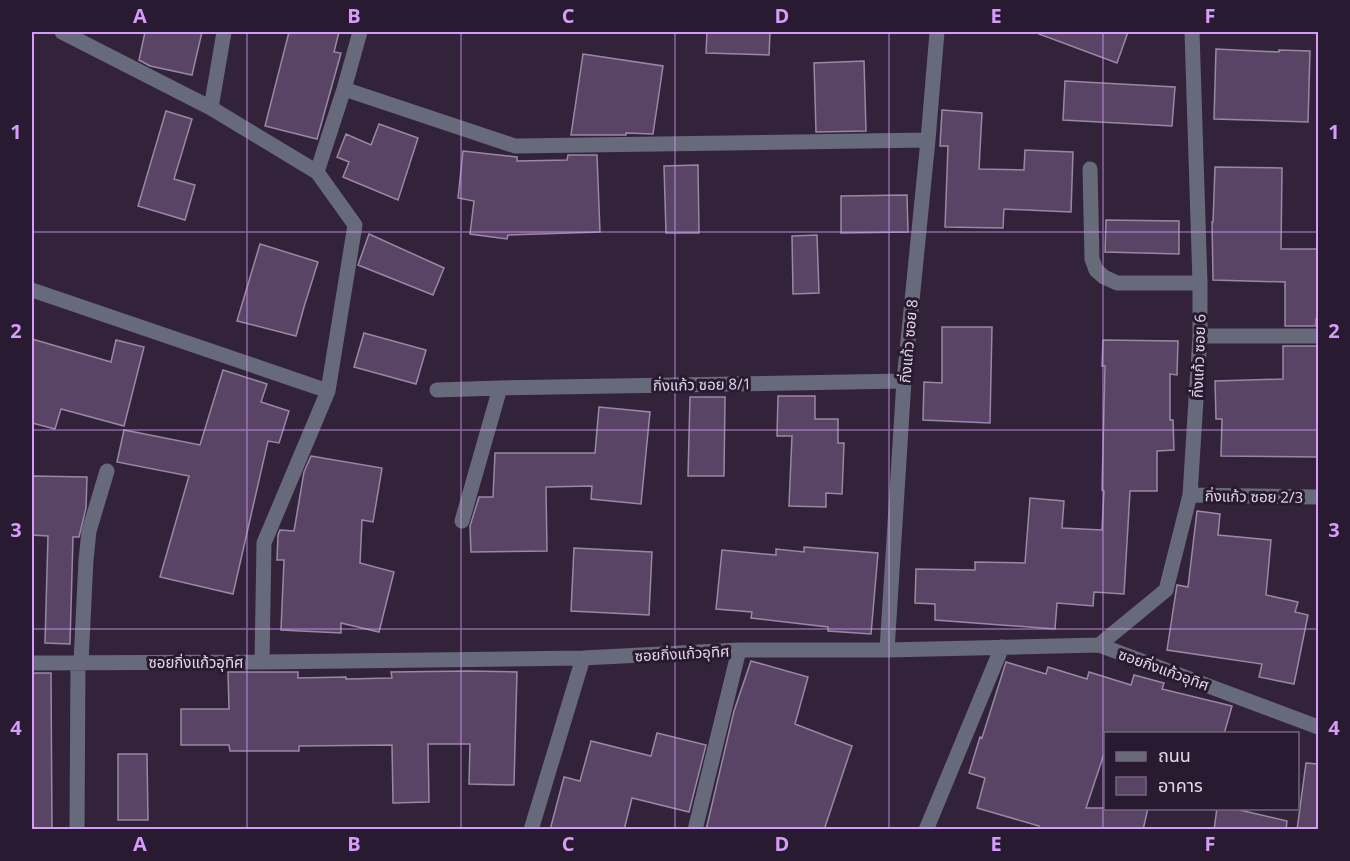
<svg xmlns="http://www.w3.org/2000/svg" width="1350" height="861" viewBox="0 0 1350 861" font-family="'Open Sans','Noto Sans Thai',sans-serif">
  <rect width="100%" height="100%" fill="#32233b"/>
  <!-- building -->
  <path fill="#594466" stroke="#9988a5" stroke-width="1.5" d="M145,32h57l-10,43 -42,-9 -11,-6z
    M289,32h50l-5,20 7,1 -24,86 -52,-13z
    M707,32h63l-1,23 -63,-2z
    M1039,32h89l-11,31 -78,-29z
    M1216,49l63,3v-2l31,1 -2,71 -94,-3z
    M583,54l80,12 -10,68 -27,-1v2h-55z
    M864,61l2,70 -50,1 -2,-69z
    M1065,81l110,6 -3,39 -109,-6z
    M942,110l40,3 -3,56 45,1 1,-20 48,2 -2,60 -67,-3 -1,19 -58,-1 3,-81h-8z
    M166,111l26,8 -18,60 21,6 -10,35 -47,-14z
    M379,124l39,14 -20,62 -55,-23 6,-15 -12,-5 9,-23 25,11z
    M463,151l54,6v4l50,-1 1,-5h29l3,77 -92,3 -1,4 -37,-5 4,-33 -16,-3z
    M698,165l1,68h-33l-2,-67z
    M1215,167l67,1 -1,81h37v70h-2v7h-31v-44l-72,-2 -1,-58h1z
    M907,195l1,37 -67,1v-37z
    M1106,220l73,1v33l-74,-2z
    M369,234l75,34 -11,27 -75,-30z
    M817,235l2,58 -26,1 -1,-58z
    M260,244l58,18 -14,45 -8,29 -59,-15z
    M942,327h50l-2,96 -67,-3 1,-38 18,1z
    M364,333l62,17 -10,34 -62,-17z
    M32,339l79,23 5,-22 28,7 -20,79 -63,-17 -6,20 -23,-6z
    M1103,340l75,1 -1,34 -7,-1v46h3l1,30 -17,1v40h-27l-6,103 -30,-2 -1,14 -36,-3 -2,26 -120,-9v-16l-20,-1 1,-34 59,1v-8l50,1 5,-65 34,3 -2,27 40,2 2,-39 -2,-1 3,-124h-3z
    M1283,346h34l1,111 -97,-1 1,-37h-6l-1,-38 68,-2z
    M223,370l44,14 -6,18 28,9 -10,32 -11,-2 -35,153 -73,-17 29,-101 -72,-14 7,-32 76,15z
    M778,396h37v23h23v24h6l-2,51 -16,-1v14l-37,-1 3,-70h-15z
    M690,397h35l-1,79h-36z
    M599,407l51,5 -9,92 -50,-5 1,-13 -46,1 1,64 -76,1 -1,-26 9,-29h14l2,-44h100z
    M311,456l71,12 -9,54 -11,-2 -2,43 34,9 -15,60 -38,-9v10l-60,-3 3,-70h-7l1,-25 2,-5 14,1 10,-59z
    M32,476l55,1 -1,31 -7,29h-6l-3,107 -25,-1 3,-107 -16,-1z
    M1197,511l23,3 -2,21 53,5 -5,55 32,7 -3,10 13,3 -14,69 -35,-7 3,-13 -95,-14 10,-65 11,2z
    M804,547l74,6 -7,81 -43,-3v-4l-77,-9 1,-6 -36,-3 6,-59 54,5v-6l28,3z
    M574,548l78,4 -3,63 -78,-4z
    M751,661l57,16 -13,47 57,22 -28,84h-118l28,-119z
    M1006,662l40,12 2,-7 39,12 2,-7 42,13 3,-10 30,8 -2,6 70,17 -8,28h-118v14l-20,60h62l-5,22h-105l1,-4 -62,-18 8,-30 -16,-5 11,-36 2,1z
    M469,671l48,1 -3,113 -45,-1 1,-40h-42l1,58 -36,1 -1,-58 -93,1v5h-69l-1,-6h-48v-36h48l-1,-37h70v6l48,-1v2l46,-1 -1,-6z
    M32,673h19l1,157h-20z
    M657,733l49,12 -17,67 -57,-14 -8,32h-74l14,-53 16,4 11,-40 60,15z
    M118,754h29l1,66h-30z
    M1306,763l12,1v66h-21z
    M1217,808h14l56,13 -1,9h-72z"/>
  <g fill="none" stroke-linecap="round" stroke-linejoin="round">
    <!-- minor -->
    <path stroke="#676a7b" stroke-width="15" d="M62,32l149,76 106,64 38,53 -27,166 -64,152 -2,119
      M344,89l171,57 413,-6
      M211,108l13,-76
      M1090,169l2,90 4,11 8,7 13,6h83
      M317,172l27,-83 16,-57
      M32,290l296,101
      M1200,336h118
      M500,388l404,-7
      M437,390l63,-2 -38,133
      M1190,495l128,2
      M1099,645l67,-55 24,-95 10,-159v-53l-8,-251
      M887,650l17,-269 24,-241 9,-108
      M81,662l5,-102 3,-29 18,-60
      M32,663l230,-1 321,-4 156,-8h148l212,-5 219,82
      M77,830l1,-168
      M531,830l52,-172
      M695,830l44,-180
      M926,830l76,-183"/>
  </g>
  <!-- grid -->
  <path fill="none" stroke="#d79bf9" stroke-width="1.5" stroke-opacity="0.55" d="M247,32v798M461,32v798M675,32v798M889,32v798M1103,32v798M32,232h1286M32,430h1286M32,629h1286"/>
  <g text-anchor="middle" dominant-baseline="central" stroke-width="6" stroke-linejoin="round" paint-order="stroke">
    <!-- street labels -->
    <g font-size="15" fill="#e3d9e9" stroke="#281a31">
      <text transform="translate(908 341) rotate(-85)">กิ่งแก้ว ซอย 8</text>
      <text transform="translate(1198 356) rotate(-88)">กิ่งแก้ว ซอย 6</text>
      <text transform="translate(702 384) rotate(-1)">กิ่งแก้ว ซอย 8/1</text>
      <text transform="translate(1254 496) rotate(1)">กิ่งแก้ว ซอย 2/3</text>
      <text transform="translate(682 653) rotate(-3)">ซอยกิ่งแก้วอุทิศ</text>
      <text x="196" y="662">ซอยกิ่งแก้วอุทิศ</text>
      <text transform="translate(1164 669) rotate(20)">ซอยกิ่งแก้วอุทิศ</text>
    </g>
  </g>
  <!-- border -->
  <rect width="1350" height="861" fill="none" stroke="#281a31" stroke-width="66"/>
  <!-- legend -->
  <rect x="1104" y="732" width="195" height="78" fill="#281a31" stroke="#73667b" stroke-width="1.5"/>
  <rect x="1116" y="752" width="30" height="9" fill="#676a7b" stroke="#73667b" stroke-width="1.5"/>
  <text x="1158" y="762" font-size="18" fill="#e3d9e9">ถนน</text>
  <rect x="1116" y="777" width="30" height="18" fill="#594466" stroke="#73667b" stroke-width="1.5"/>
  <text x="1158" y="792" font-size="18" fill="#e3d9e9">อาคาร</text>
  <rect x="33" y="33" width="1284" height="795" fill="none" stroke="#d79bf9" stroke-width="2"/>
  <g font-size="20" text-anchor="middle" font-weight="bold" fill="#d79bf9">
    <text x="140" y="23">A</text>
    <text x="354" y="23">B</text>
    <text x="568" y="23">C</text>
    <text x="782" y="23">D</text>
    <text x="996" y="23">E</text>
    <text x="1210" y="23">F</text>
    <text x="16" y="139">1</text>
    <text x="1334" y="139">1</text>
    <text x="16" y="338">2</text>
    <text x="1334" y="338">2</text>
    <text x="16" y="537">3</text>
    <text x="1334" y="537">3</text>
    <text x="16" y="735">4</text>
    <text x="1334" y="735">4</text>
    <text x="140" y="851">A</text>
    <text x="354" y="851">B</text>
    <text x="568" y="851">C</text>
    <text x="782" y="851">D</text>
    <text x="996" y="851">E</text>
    <text x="1210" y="851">F</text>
  </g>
</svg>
